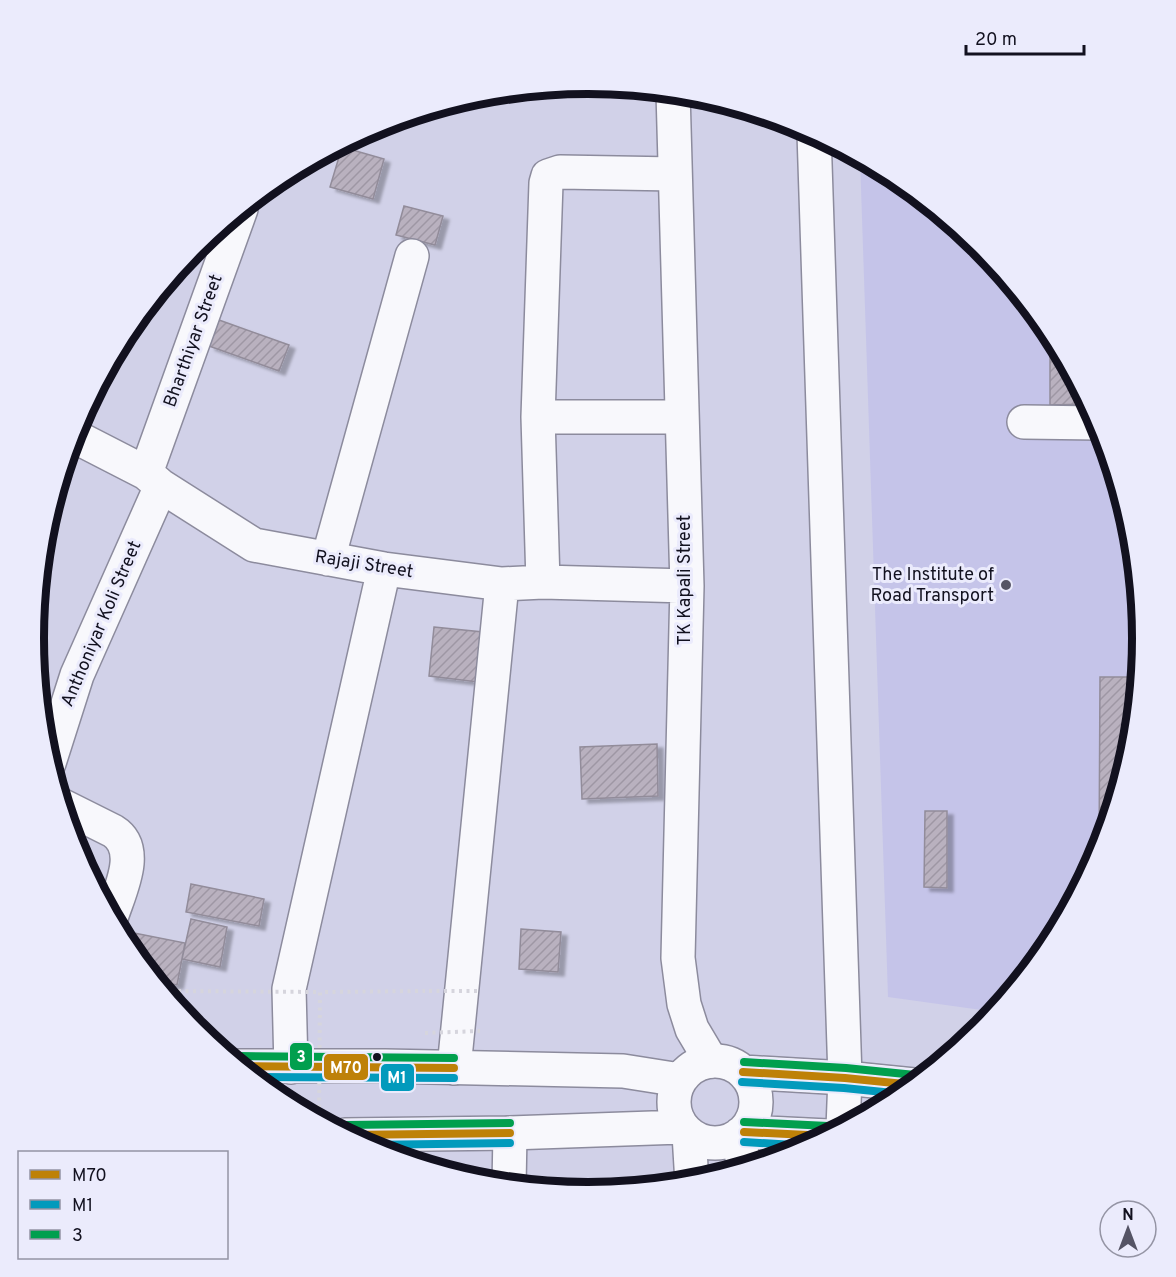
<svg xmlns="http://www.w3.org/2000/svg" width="1176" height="1277" viewBox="0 0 1176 1277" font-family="Overpass,sans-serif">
  <defs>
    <pattern id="building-hatch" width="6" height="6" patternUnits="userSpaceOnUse" patternTransform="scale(1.5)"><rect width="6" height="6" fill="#b9b1bf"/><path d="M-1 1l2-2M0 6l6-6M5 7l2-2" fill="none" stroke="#9e97a4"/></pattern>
    <filter id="shadow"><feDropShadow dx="6" dy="4" stdDeviation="1.5" flood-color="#0004"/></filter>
  </defs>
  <rect width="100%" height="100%" fill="#d1d1e8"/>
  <!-- built -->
  <path fill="#c5c4e9" d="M860,158l37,19 84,69 69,84 51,96 31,105 11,108 -11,108 -31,104 -52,96 -53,65 -108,-15z"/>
  <!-- building -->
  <path fill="url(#building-hatch)" stroke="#928c9a" stroke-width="1.5" filter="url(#shadow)" d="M342,147l42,12 -11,40 -43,-12z
    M404,206l39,10 -8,29 -39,-10z
    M219,320l70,25 -10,26 -70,-25z
    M1050,337h3l36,67 -39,1z
    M434,627l49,5 -5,50 -49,-6z
    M1100,677h39l-7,70 -33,108z
    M657,744l1,52 -76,3 -2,-52z
    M925,811h22v77l-23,-1z
    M191,884l73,15 -5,27 -73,-14z
    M191,919l36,8 -7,40 -38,-8z
    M521,929l40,3 -3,40 -39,-3z
    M124,931l61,12 -8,42 -22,-4 -29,-34 -4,-8z"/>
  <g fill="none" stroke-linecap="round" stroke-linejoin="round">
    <defs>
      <path id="minor" d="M673,92l14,494 -9,372 6,46 8,25 19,32
        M814,133l31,945 -2,50
        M538,417h144
        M1024,422l75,1
        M72,435l74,38 15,13 93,59 130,24 118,15 41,-2 144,4
        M146,473l95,-264
        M328,559l84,-303
        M543,582l-5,-165 8,-234 2,-7 12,-4 115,2
        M49,763l28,-88 84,-189
        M61,805l52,26c29,18 6,61 -2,87
        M291,1067l-2,-78 95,-420
        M454,1068l48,-484
        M509,1186l1,-53"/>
      <path id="major" d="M674 1102a41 41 0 1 1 82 0a41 41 0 1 1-82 0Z
        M238,1066h147l238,5 57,9
        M743,1072l102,6 69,7
        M744,1132l84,4
        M689,1134l3,49
        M740,1134l3,35
        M345,1135l165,-2 171,-6"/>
    </defs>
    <!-- minor casing -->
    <use href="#minor" stroke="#8c8b9d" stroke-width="36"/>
    <!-- major casing -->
    <use href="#major" stroke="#8c8b9d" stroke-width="36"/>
    <!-- path -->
    <path stroke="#d6d5dd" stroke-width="4" stroke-dasharray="3 4.5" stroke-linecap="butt" d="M325,992l100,-1"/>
    <!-- minor -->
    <use href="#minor" stroke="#f8f8fc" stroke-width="33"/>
    <!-- major -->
    <use href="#major" stroke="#f8f8fc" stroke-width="33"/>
    <!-- path-bridge -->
    <path stroke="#d6d5dd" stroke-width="4" stroke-dasharray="3 4.5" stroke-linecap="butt" d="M163,991l157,1 -1,129
      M429,991h51
      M425,1033l55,-2"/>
    <defs>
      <path id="bus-1" d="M238,1066l216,2
        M743,1072l102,6 69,7
        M744,1132l84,4
        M345,1135l165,-2"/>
      <path id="bus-2" d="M251,1077l203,1
        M742,1082l102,6 59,6
        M744,1142l67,4
        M364,1145l146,-2"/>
      <path id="bus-3" d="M238,1056l216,2
        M744,1062l102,6 69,7
        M744,1122l84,4
        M345,1125l165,-2"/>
    </defs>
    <!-- bus-1 casing -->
    <use href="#bus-1" stroke="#ebebfc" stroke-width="12"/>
    <!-- bus-2 casing -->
    <use href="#bus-2" stroke="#ebebfc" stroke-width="12"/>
    <!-- bus-3 casing -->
    <use href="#bus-3" stroke="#ebebfc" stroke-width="12"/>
    <!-- bus-1 -->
    <use href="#bus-1" stroke="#be8108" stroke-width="8"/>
    <!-- bus-2 -->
    <use href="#bus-2" stroke="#029abc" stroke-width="8"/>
    <!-- bus-3 -->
    <use href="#bus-3" stroke="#019f4e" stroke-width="8"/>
  </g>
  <!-- markers -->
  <circle fill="#555465" stroke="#ebebfc" stroke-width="2" cx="1006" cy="585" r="6"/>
  <circle fill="#12111f" stroke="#ebebfc" stroke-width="2" cx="377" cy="1057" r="5"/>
  <g text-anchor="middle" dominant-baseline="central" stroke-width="6" stroke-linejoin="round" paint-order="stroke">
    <!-- street labels -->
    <g font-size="18" fill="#12111f" stroke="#ebebfc">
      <text transform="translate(194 341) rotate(-70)">Bharthiyar Street</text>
      <text transform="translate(364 565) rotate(9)">Rajaji Street</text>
      <text transform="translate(685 580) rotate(-90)">TK Kapali Street</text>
      <text transform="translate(102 624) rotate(-67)">Anthoniyar Koli Street</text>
    </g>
    <!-- poi labels -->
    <g font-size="18" fill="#12111f" stroke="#ebebfc" text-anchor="end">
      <text x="994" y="575">The Institute of<tspan x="994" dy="21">Road Transport</tspan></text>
    </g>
  </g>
  <!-- crop -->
  <path d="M0 0H1176V1277H0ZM44 638a544 544 0 1 1 1088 0a544 544 0 1 1-1088 0Z" fill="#ebebfc" fill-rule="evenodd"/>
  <path fill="none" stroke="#12111f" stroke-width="8" d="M44 638a544 544 0 1 1 1088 0a544 544 0 1 1-1088 0Z"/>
  <g stroke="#ebebfc" stroke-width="2">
    <rect x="289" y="1042" width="24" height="29" rx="6" fill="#019f4e"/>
    <rect x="323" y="1053" width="46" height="28" rx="6" fill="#be8108"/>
    <rect x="380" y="1063" width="35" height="29" rx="6" fill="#029abc"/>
  </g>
  <g font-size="16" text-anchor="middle" font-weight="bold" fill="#fff">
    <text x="301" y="1062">3</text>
    <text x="346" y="1073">M70</text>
    <text x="397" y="1083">M1</text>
  </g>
  <!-- legend -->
  <rect x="18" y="1151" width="210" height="108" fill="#ebebfc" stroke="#9494a4" stroke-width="1.5"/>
  <rect x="30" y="1170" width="30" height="9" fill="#be8108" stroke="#9494a4" stroke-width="1.5"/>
  <text x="72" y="1181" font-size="18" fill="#12111f">M70</text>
  <rect x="30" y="1200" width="30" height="9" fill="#029abc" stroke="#9494a4" stroke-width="1.5"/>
  <text x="72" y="1211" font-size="18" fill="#12111f">M1</text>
  <rect x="30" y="1230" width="30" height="9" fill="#019f4e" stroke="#9494a4" stroke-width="1.5"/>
  <text x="72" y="1241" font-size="18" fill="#12111f">3</text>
  <!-- north arrow -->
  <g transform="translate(1128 1229)"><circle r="28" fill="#ebebfc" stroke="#9494a4" stroke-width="1.5"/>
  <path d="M0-4.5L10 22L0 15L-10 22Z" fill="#555465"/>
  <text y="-9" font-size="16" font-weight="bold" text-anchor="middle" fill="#12111f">N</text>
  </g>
  <!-- scale -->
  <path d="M966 45v9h118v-9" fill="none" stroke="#12111f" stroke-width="3"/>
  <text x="975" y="45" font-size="18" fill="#12111f" stroke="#ebebfc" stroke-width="4.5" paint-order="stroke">20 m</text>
</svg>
